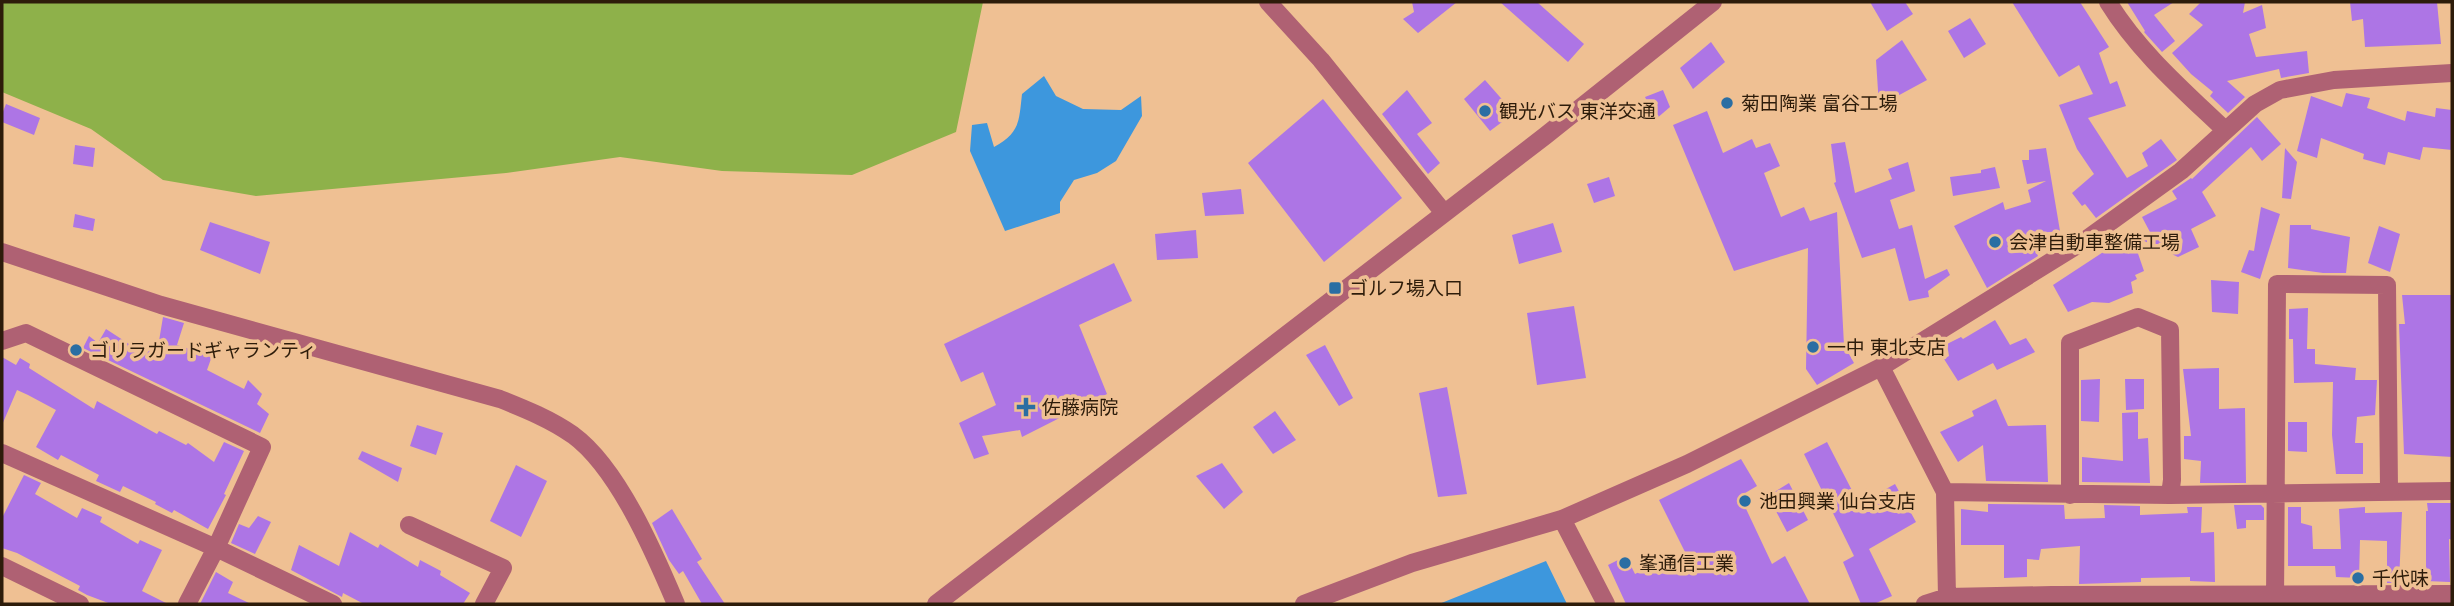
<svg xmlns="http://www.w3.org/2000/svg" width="2454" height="606" viewBox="0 0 2454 606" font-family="Figtree,'Noto Sans JP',sans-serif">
  <rect width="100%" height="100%" fill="#efc093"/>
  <!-- green -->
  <path fill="#8eb14a" d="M2,2h981l-27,130 -104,43 -130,-4 -102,-14 -114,16 -250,23 -93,-16 -72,-51 -89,-37z"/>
  <!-- water -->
  <path fill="#3d97dd" d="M1044,76l12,20 27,13 38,1 20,-14 1,20 -26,45 -19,12 -23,7 -14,22v11l-55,18 -35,-80 2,-26 15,-2 7,24c26,-14 25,-26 28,-53z
    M1546,561l21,43h-128z"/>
  <!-- building -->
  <path fill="#ad75e5" d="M1412,2h45l-39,31 -15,-14 11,-7z
    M1500,2h37l47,42 -16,18z
    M1870,2h35l8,12 -26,17z
    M2012,2h68l29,45 -10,6 11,31 7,-3 9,25 -38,12 39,60 21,-12 -6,-13 19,-14 16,21 -81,58 -11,-14 -3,2 -10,-13 22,-19 -17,-25 -18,-44 34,-11 -14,-29 -20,12z
    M2127,2h47l-20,13 21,26 -13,11 -18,-20 1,-1z
    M2201,2h44l-2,11 19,-8 4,23 -17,6 7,23 51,-6 2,22 -28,5 -2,-9 -52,12 18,16 -17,16 -18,-17 3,-4 -22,-18 -19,-21 31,-28 -14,-11z
    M2350,2h87l4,42 -76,3 -2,-28 -11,2z
    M1970,18l16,26 -22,14 -16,-27z
    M1902,40l25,40 -48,26 -3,-46z
    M1711,42l14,20 -32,27 -13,-21z
    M1485,80l29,33 -24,18 -26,-32z
    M1407,90l25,33 -15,11 23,29 -12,11 -46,-60z
    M1663,90l7,17 -14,12 -11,-22z
    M2346,93l24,5 -3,10 38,13 2,-10 28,6 1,-9 16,2v40l-29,-3 -3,13 -32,-8 -3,13 -22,-6 1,-5 -43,-16 -4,20 -20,-7 14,-55 31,11z
    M1323,99l79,99 -78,64 -76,-99z
    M6,104l34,14 -6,17 -32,-13v-8z
    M1707,111l16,42 29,-14 4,9 14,-5 10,23 -16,7 17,44 23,-10 6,14 27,-9 7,133 10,18 -37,22 -11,-16 2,-121 -74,23 -61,-146z
    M2257,117l24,27 -19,17 -11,-14 -49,45 14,24 -25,13 8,18 -21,10 -40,-19 13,-4 -9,-17 35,-18 -5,-8 19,-13 1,1z
    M1845,142l10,51 37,-14 -4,-10 20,-7 7,29 -25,9 9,29 13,-4 13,54 22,-10 3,6 -22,16 1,6 -20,4 -14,-53 -33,10 -28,-75 2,-1 -5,-38z
    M75,145l20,3 -2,19 -20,-3z
    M2046,148l14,83 -31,3 9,22 -51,32 -33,-62 49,-24 2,8 26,-8 -3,-12 18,-9 -19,3 -5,-24h7v-10z
    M2285,148l12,14 -6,37 -9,-1z
    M1995,167l5,21 -47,8 -3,-19 31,-4v-3z
    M1609,177l6,19 -21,7 -7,-19z
    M1241,189l3,25 -39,2 -3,-23z
    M2261,207l19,7 -20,65 -19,-7 8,-22 5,1z
    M75,214l20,5 -2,12 -20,-4z
    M210,222l60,20 -10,32 -60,-24z
    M1553,223l9,29 -43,12 -7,-29z
    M2290,225h21v4l39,8 -4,36h-23l-35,-5z
    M2379,226l21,8 -10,38 -22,-9z
    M1196,230l2,28 -41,2 -2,-26z
    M2133,239l11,32 -9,4 2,4 -6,3 2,11 -24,10 -17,-1 -24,10 -15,-27 61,-40z
    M1114,263l18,38 -53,24 28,69 -85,43 -2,-7 -38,6 7,18 -15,5 -15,-36 37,-18 -13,-33 -22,10 -17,-38z
    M2211,280l28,2 -1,32 -26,-2z
    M2402,295h50v162l-48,-3 -5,-130h6z
    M1574,306l12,72 -49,7 -10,-72z
    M2308,308l-1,41h8v15l41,4 -1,12h22l-2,35 -18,2 -2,26h8v31h-27l-4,-39 1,-53 -39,1 -1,-44h-4v-30z
    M163,317l21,6 -7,22 35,11 -5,14 37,19 4,-9 14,14 -5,10 12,10 -9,19 -177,-85 6,-12 9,7 8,-14 40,26 4,-6 7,4z
    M1995,320l15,25 16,-7 9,14 -38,18 -4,-7 -35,18 -14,-22 5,-3 -2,-12 14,-7 2,2z
    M1325,345l28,53 -14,8 -33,-51z
    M2,357l14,8 4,-7 10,6 -1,4 65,41 3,-8 60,33 2,-3 27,14 2,-2 26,19 10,-20 20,9 -20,43 2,1 -18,34 -34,-19 -2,3 -17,-9 1,-2 -33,-16 -3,6 -24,-11 3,-6 -38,-20 -3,5 -22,-13 20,-37 -28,-15 -11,-5 -15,35z
    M2219,368v41l26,-1 1,75h-46l1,-22 -17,-2v-23h7l-8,-67z
    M2100,379l-1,43 -18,-1v-41z
    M2125,379h19v30l-18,1z
    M1447,387l20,107 -29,3 -19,-104z
    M1996,399l12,27 38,-1 2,57 -62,-1 -3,-36 -25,17 -18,-30 34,-16 -2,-5z
    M1275,411l21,29 -23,14 -20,-27z
    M2138,412v27l10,-1 2,45 -68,-1v-25l41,4 -1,-48z
    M2288,422h19v30l-19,-1z
    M417,425l26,8 -7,22 -26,-9z
    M1827,442l32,62 36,-20 21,38 -47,27 23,47 -18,8h-13l-18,-42 11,-6 -50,-102z
    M362,451l40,17 -4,14 -40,-23z
    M1741,459l16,27 -17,10 32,68 13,-8 25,48h-184l-18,-39 18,-9 9,18 12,-6 4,5 35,-19 -27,-54z
    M1222,463l21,29 -19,17 -28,-33z
    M516,465l31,16 -26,56 -31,-16z
    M24,475l17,8 -6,11 42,24 5,-10 20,9 -2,5 38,22 2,-4 22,10 -20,41 26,13h-57l-24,-9 -9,-5 2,-4 -63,-33 -15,-5v-30z
    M1789,483l19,37 -21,12 -19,-36z
    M2427,503h25v37l-3,-1 1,43 -24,-1v-70h2z
    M1988,504l76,1 1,14 40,-1 -1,-13 36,1v9l48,-2 -1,-6h15l-1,26 13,-1 1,50 -25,-1v-4l-49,1v4l-62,2 1,-38 -39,3 -2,11 -12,-1v18l-23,1v-33h-43v-36l27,3z
    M2234,505h27l3,3v12h-18v8l-9,1z
    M2288,507h13v16l11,3 1,23h28l-2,-40 26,-2v6l37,-1 -3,71h-12v-42l-27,-1 -1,38 -23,-1 -1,-11h-47z
    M672,509l30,50 -5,3 28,42h-23l-19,-33 -4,3 -10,-14 -17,-37z
    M258,516l13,6 -16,32 -24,-11 8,-19 10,4z
    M350,532l28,16 2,-4 38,23 2,-7 21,11 -1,4 30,18 -7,11h-99l-21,-11 -1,4 -51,-27 8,-25 40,21z
    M216,572l17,10 -5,11 23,11h-51z"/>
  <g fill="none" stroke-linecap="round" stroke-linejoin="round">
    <!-- minor -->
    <path stroke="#af6173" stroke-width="18" d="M1268,2l53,58 123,153
      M2108,2c31,50 74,87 117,128
      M2,252l159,53 339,94c25,10 50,20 73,36 45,33 81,117 103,169
      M2,341l24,-8 236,114 -46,101 -29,56
      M1881,367l64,125 2,105
      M2,453l214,95 117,56
      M1945,492l225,3 282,-4
      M2070,495v-152l68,-26 32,13 2,150 -2,15
      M1562,519l44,85
      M409,525l94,43 -19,36
      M2,566l78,38
      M936,604l609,-468 168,-134
      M1304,604l108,-41 150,-44 125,-55 194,-97 203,-126 97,-70 74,-67 25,-14 54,-10 118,-7
      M1925,604l22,-7 105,-2 400,-1
      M2275,604l2,-320 110,1 2,205"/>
  </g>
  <!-- markers -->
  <g fill="#2a6ea3" stroke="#efc093" stroke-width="2.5">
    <circle cx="1727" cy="103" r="7"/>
    <circle cx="1485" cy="111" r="7"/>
    <circle cx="1995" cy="242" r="7"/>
    <rect x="1328" y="281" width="14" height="14" rx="3.5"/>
    <circle cx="1813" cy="347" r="7"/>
    <circle cx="76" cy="350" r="7"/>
    <path d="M1022.5 396.5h7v7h7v7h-7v7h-7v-7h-7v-7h7z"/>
    <circle cx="1745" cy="501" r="7"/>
    <circle cx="1625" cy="563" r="7"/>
    <circle cx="2358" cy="578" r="7"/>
  </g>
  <g text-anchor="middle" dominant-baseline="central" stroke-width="7" stroke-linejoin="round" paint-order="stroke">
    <!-- poi labels -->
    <g font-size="19" fill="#2d1c0a" stroke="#efc093" text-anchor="start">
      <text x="1741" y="103">菊田陶業 富谷工場</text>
      <text x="1499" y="111">観光バス 東洋交通</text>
      <text x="2009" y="242">会津自動車整備工場</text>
      <text x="1349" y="288">ゴルフ場入口</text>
      <text x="1827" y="347">一中 東北支店</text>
      <text x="90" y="350">ゴリラガードギャランティ</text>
      <text x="1042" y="407">佐藤病院</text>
      <text x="1759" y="501">池田興業 仙台支店</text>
      <text x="1639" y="563">峯通信工業</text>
      <text x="2372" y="578">千代味</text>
    </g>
  </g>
  <!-- border -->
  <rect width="2454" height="606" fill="none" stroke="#2d1c0a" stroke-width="7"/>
</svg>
